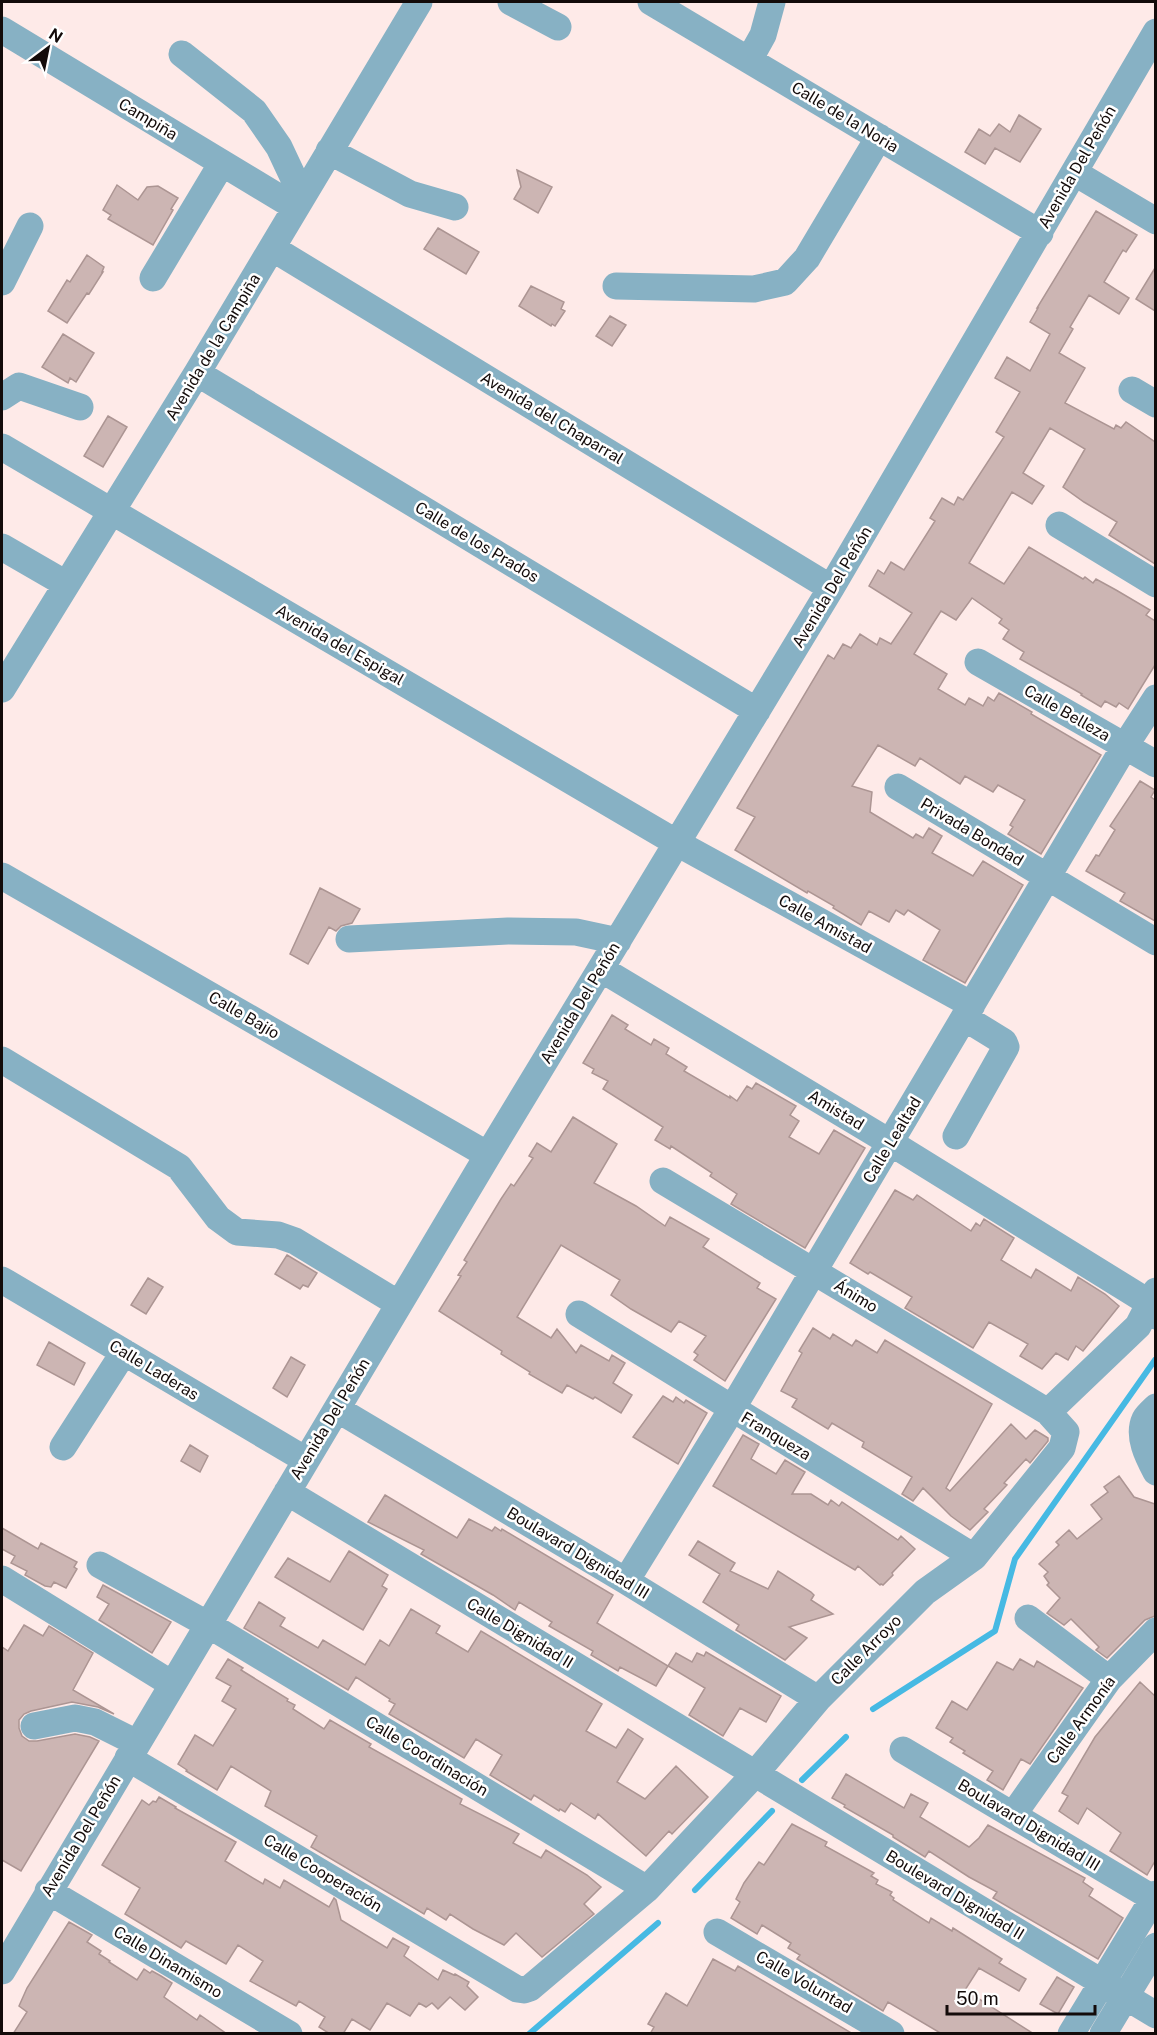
<svg xmlns="http://www.w3.org/2000/svg" width="1157" height="2035" viewBox="0 0 1157 2035" font-family="'Public Sans',sans-serif">
  <rect width="100%" height="100%" fill="#feeae8"/>
  <g fill="none" stroke-linecap="round" stroke-linejoin="round">
    <!-- stream -->
    <path stroke="#46b9e3" stroke-width="6" d="M873,1709l122,-78 20,-72 140,-199
      M802,1780l44,-43
      M695,1890l77,-79
      M529,2034l129,-111"/>
  </g>
  <!-- building -->
  <path fill="#ccb5b3" stroke="#ac9593" stroke-width="1.5" d="M1019,115l22,14 -21,33 -25,-14 -10,16 -20,-12 14,-23 11,7 9,-12 11,8z
    M517,170l35,17 -14,26 -24,-14 7,-12z
    M117,185l21,15 9,-13 11,-1 20,12 -7,11 2,1 -20,35 -45,-26 3,-4 -8,-5z
    M1096,211l41,24 -11,17 -3,-2 -19,32 25,16 -10,16 -30,-19 -19,32 3,2 -14,24 26,15 -20,35 49,26 2,-4 5,3 5,-6 29,20v122l-46,-29 8,-13 -33,-20 -21,-15 22,-38 -35,-21 -27,45 21,13 -12,18 -20,-12 -43,71 35,21 25,-37 54,32 2,-2 8,6 3,-4 20,11 34,20 -4,5 9,6v44l-27,44 -9,-6 -3,4 -11,-6 -4,6 -20,-12 1,-1 -62,-35 4,-7 -21,-13 6,-9 -10,-7 3,-4 -30,-21 -16,22 -15,-9 -9,14 -18,29 33,20 -9,15 27,16 4,-7 14,8 5,-9 6,4 5,-8 33,19 -1,2 70,41 -60,99 -33,-20 5,-7 -3,-2 15,-25 -27,-15 -5,7 -28,-16 -5,8 -40,-26 -5,8 -37,-21 -26,41 20,6 -2,20 43,26 3,-4 7,4 6,-10 13,8 -10,17 41,23 10,-15 40,24 -58,98 -42,-23 17,-30 -32,-20 -4,5 -8,-5 -7,12 -20,-11 -8,14 -28,-17 1,-2 -26,-15 -1,2 -72,-43 20,-33 -18,-9 91,-153 6,4 9,-15 8,4 9,-14 17,11 3,-7 11,6 21,-31 -43,-27 9,-16 6,4 7,-12 13,8 31,-49 -5,-3 12,-20 12,7 4,-8 5,3 41,-63 -8,-5 24,-40 -25,-14 12,-21 23,14 20,-37 -20,-12 8,-14h-1z
    M438,228l41,24 -13,22 -42,-25z
    M87,255l17,12 -2,5h1l-14,22 -2,-1 -20,30 -19,-12 19,-31 3,2z
    M1155,268v43l-19,-12z
    M531,286l33,16 -3,7 4,2 -10,15 -3,-2 -1,2 -32,-20z
    M610,316l16,9 -14,21 -16,-10z
    M63,334l31,19 -18,29 -6,-4 -2,5 -26,-16z
    M108,416l19,11 -24,40 -19,-11z
    M1140,781l15,9 -4,7 4,3v121l-35,-20 5,-8 -39,-22 10,-16 3,1 16,-26 -5,-4z
    M320,888l40,21 -8,14 -11,3 -5,5 -7,-4 -21,37 -18,-10z
    M612,1015l16,10 -3,4 26,16 3,-6 15,9 -3,6 21,13 -3,4 46,27v-2l7,5 10,-15 5,3 4,-6 40,23 -6,9 9,6 -10,16 30,17 15,-24 31,18 -60,100 -74,-44 6,-10 -27,-18 2,-3 -41,-27 -1,3 -15,-9 8,-13 -60,-38 5,-8 -16,-8 2,-4 -11,-6z
    M573,1117l44,27 -23,39 42,23 29,20 5,-9 39,22 -6,8 57,36 -3,5 19,11 -51,82 -31,-21 4,-5 -4,-3 12,-16 -27,-15 -8,11 -40,-23 -20,-14 9,-15 -59,-35 -44,72 34,21 6,-9 19,24 5,-8 28,16 3,-6 13,8 -12,20 19,12 -11,18 -26,-16 -2,2 -26,-14 -5,8 -33,-19 1,-2 -29,-18 1,-3 -63,-40 22,-35 -3,-1 9,-13 -3,-2 37,-61 10,-15 3,2 19,-28 -4,-2 8,-13 14,9z
    M895,1190l18,10 4,-5 54,36 5,-8 4,3 4,-7 30,19 -13,22 30,18 5,-9 35,22 7,-14 27,17 14,12 -36,45 -7,-5 -8,14 -12,-7 -14,16 -22,-13 8,-12 -39,-22 -16,26 -68,-40 7,-11 -42,-25 -2,2 -18,-11z
    M287,1255l30,18 -9,14 -5,-2 -3,4 -25,-15z
    M148,1278l15,9 -17,27 -15,-9z
    M813,1328l17,11 3,-5 19,12 4,-6 21,13 8,-13 107,64 -46,84 4,3 61,-67 15,15 9,-9 13,8v3l-18,22 -4,-4 -22,24 3,2 -23,24 4,3 -18,18 -19,-14 -28,-28 -10,13 -11,-7 10,-17 -50,-30 2,-5 -32,-19 -4,6 -36,-22 5,-8 -16,-8 21,-38 -3,-2z
    M49,1342l36,21 -11,22 -37,-20z
    M291,1357l14,8 -18,32 -14,-9z
    M663,1396l10,6 3,-5 8,6 2,-3 21,13 -29,51 -45,-27z
    M743,1435l16,9 -8,15 25,15 9,-14 20,12 -13,22h19l17,11 3,-5 8,6 3,-4 56,38 3,-4 14,13 -23,24 1,2 -10,10 -2,-1 -1,1 -22,-19 -3,4 -142,-84z
    M190,1445l18,11 -8,16 -19,-11z
    M1119,1476l15,21 21,7v112l-10,4 -38,38 -11,-8 3,-3 -28,-28 -7,6 -17,-12 13,-15 -13,-13 2,-2 -5,-7 4,-4 -9,-8 20,-19 -3,-3 13,-12 8,9 25,-20 -11,-14 17,-13 -4,-5z
    M385,1495l72,43 12,-19 23,12 3,-4 6,4 1,-2 111,66 -16,28 71,43 -12,20 -36,-19 -2,4 -27,-16 2,-4 -44,-25 3,-4 -33,-20 -4,8 -22,-15 -72,-41 3,-4 -56,-28z
    M2,1528l36,21 3,-6 36,19 -3,5 3,2 -11,19 -12,-6 -3,5 -6,-1 -20,-11 2,-4 -16,-8 4,-7 -13,-7z
    M698,1541l37,22 -5,8 38,18 10,-18 33,21 3,3 -3,5 22,14 -44,13 18,11 -22,22 -49,-30 3,-5 -36,-23 17,-28 -31,-19z
    M349,1551l39,24 -6,11 5,3 -24,41 -88,-53 13,-19 42,24z
    M103,1585l68,37 -19,31 -53,-33 10,-16 -12,-7z
    M259,1602l26,16 -5,8 38,22 5,-8 42,25 15,-25 9,6 22,-37 29,17 -4,7 32,19 13,-21 121,73 -16,27 30,17 12,-19 15,10 -26,43 28,17 31,-33 32,31 -36,37 -3,-3 -23,25 -48,-42 -3,5 -24,-16 -6,9 -5,-3 -1,2 -25,-16 -3,5 -41,-25 12,-20 -26,-16 -12,19 -75,-44 6,-10 -6,-3 1,-2 -34,-22 -8,13 -104,-62z
    M24,1625l19,11 6,-10 44,27 -20,37 41,24 -16,-7 -26,-5 -41,9 -7,3 -5,6v8l3,8 7,5h8l38,-7 15,3 9,4 -78,130 -19,-11v-213l6,4z
    M706,1652l75,44 -15,26 -26,-14 -17,28 -34,-21 16,-27 -37,-22 8,-13 16,9 5,-9 7,3z
    M228,1659l15,9 -2,2 47,29 -1,2 8,4 -2,4 31,20 6,-9 41,24 -2,3 93,52 -2,5 59,30 -6,9 28,15 5,-8 41,25 14,12 -17,17 10,10 -52,43 -26,-24 -12,12 -31,-16 -23,-15 -4,6 -19,-12 -3,6 -113,-67 6,-11 -52,-30 6,-15 -40,-25 -14,24 -31,-19 1,-1 -9,-6 17,-29 18,11 23,-37 -14,-8 9,-15 -15,-8z
    M1020,1659l14,8 3,-6 46,27 -53,76 -9,-5 -18,31 -16,-10 6,-9 -30,-18 2,-2 -15,-9 3,-4 -17,-10 16,-27 15,9 30,-48 16,8z
    M1140,1682l15,14v165l-8,14 -37,-24 11,-18 -34,-25 -9,16 -19,-13 9,-15 -6,-3 33,-56z
    M846,1774l58,34 7,-14 17,9 -8,14 49,30 10,-9 9,-13 97,53 -2,4 10,7 -4,7 34,22 -25,41 -105,-61 4,-6 -28,-15 -40,-26 -4,6 -32,-20v-2l-49,-28 1,-2 -13,-7z
    M159,1797l17,10 -1,1 61,34 -11,19 38,23 2,-5 15,9 4,-8 45,27 5,-9 2,2 5,20 46,28 6,-10 16,9 -5,9 34,24 5,-10 11,5 1,-1 14,8 -2,4 11,11 -13,13 -15,-13 -12,12 -6,-6 -6,4 -7,-4 -9,13 -23,-13 -17,27 -18,-11 -9,15h-13l-11,-7 6,-10 -26,-16 -3,5 -46,-25 13,-20 -25,-16 -12,19 -40,-23 -5,7 -56,-34 15,-26 -38,-23 40,-65 7,5 4,-4 3,1z
    M792,1824l35,18 -2,4 49,27 -3,3 7,4 -2,4 16,8 -2,3 4,3 -1,2 36,23 2,-5 21,13 1,-3 49,31 -3,4 27,16 -7,12 -40,-23 -14,22 69,44h-92l-54,-32 -5,9 -86,-52 3,-4 -12,-7 3,-5 -29,-18 -5,9 -26,-16 9,-16 -4,-3 8,-16 15,-21 5,3z
    M69,1922l23,13 -5,7 14,9 -2,3 11,7 -1,1 28,18 7,-11 6,4 2,-2 9,5 11,7 -8,14 33,23 3,-5 27,19h-214l14,-22 -8,-6 8,-18z
    M713,1959l22,12 3,-5 115,68h-203l4,-7 -6,-3 18,-31 21,13z
    M1057,1977l17,10 -16,27 -18,-10z"/>
  <g fill="none" stroke-linecap="round" stroke-linejoin="round">
    <!-- minor -->
    <path stroke="#87b1c4" stroke-width="27" d="M511,2l47,25
      M651,2l389,231
      M2,30l293,177
      M182,54l72,57 25,36 23,49
      M749,60l14,-25 9,-33
      M329,151l81,43 45,13
      M1075,173l81,48
      M272,248l559,340
      M153,278l69,-115
      M2,282l28,-56
      M616,286l138,3 31,-7 22,-24 72,-121
      M197,373l560,338
      M1132,390l24,14
      M2,397l17,-11 61,21
      M2,447l675,396 295,162
      M1059,525l97,59
      M2,547l64,37
      M978,662l178,102
      M2,689l195,-316 222,-371
      M898,787l258,155
      M2,876l486,279
      M349,939l159,-8 68,1 42,9
      M601,969l290,174 257,159 8,14
      M2,1060l177,107 39,51 19,14 41,3 17,6 104,63
      M956,1136l50,-89 -2,-5 -39,-24
      M663,1181l385,231
      M2,1280l304,180
      M579,1314l395,243
      M1156,1407c-3,3 -9,8 -11,12 -8,17 3,38 11,53
      M337,1409l289,172 192,118
      M63,1447l61,-95
      M287,1492l869,523
      M100,1565l107,59 440,265
      M2,1579l170,105
      M626,1581l106,-172 393,-663 31,-48
      M1028,1618l81,61
      M34,1726l41,-8 20,4 42,21
      M903,1750l253,150
      M128,1758l389,231 7,1 6,-2 117,-99 107,-114 64,-76 107,-107 49,-35 88,-109 4,-16 -18,-20 90,-86 18,-35
      M1013,1815l96,-136 47,-48
      M48,1891l241,143
      M717,1932l174,102
      M2,1971l486,-816 343,-567 325,-556
      M1071,2034l85,-140
      M1103,2034l53,-88"/>
  </g>
  <g text-anchor="middle" dominant-baseline="central" stroke-width="5" stroke-linejoin="round" paint-order="stroke">
    <!-- street labels -->
    <g font-size="16" fill="#130b0a" stroke="#fff">
      <text transform="translate(845 117) rotate(31)">Calle de la Noria</text>
      <text transform="translate(148 119) rotate(31)">Campiña</text>
      <text transform="translate(1077 167) rotate(-60)">Avenida Del Peñón</text>
      <text transform="translate(213 347) rotate(-59)">Avenida de la Campiña</text>
      <text transform="translate(552 418) rotate(31)">Avenida del Chaparral</text>
      <text transform="translate(477 542) rotate(31)">Calle de los Prados</text>
      <text transform="translate(832 587) rotate(-59)">Avenida Del Peñón</text>
      <text transform="translate(340 645) rotate(30)">Avenida del Espigal</text>
      <text transform="translate(1067 713) rotate(30)">Calle Belleza</text>
      <text transform="translate(972 832) rotate(31)">Privada Bondad</text>
      <text transform="translate(825 924) rotate(29)">Calle Amistad</text>
      <text transform="translate(580 1003) rotate(-59)">Avenida Del Peñón</text>
      <text transform="translate(244 1015) rotate(30)">Calle Bajío</text>
      <text transform="translate(836 1110) rotate(31)">Amistad</text>
      <text transform="translate(892 1140) rotate(-59)">Calle Lealtad</text>
      <text transform="translate(856 1296) rotate(31)">Ánimo</text>
      <text transform="translate(154 1370) rotate(31)">Calle Laderas</text>
      <text transform="translate(330 1419) rotate(-59)">Avenida Del Peñón</text>
      <text transform="translate(776 1436) rotate(31)">Franqueza</text>
      <text transform="translate(578 1553) rotate(31)">Boulavard Dignidad III</text>
      <text transform="translate(520 1633) rotate(31)">Calle Dignidad II</text>
      <text transform="translate(866 1650) rotate(-45)">Calle Arroyo</text>
      <text transform="translate(1081 1720) rotate(-54)">Calle Armonía</text>
      <text transform="translate(427 1756) rotate(31)">Calle Coordinación</text>
      <text transform="translate(1029 1825) rotate(31)">Boulavard Dignidad III</text>
      <text transform="translate(81 1836) rotate(-59)">Avenida Del Peñón</text>
      <text transform="translate(323 1873) rotate(31)">Calle Cooperación</text>
      <text transform="translate(955 1895) rotate(31)">Boulevard Dignidad II</text>
      <text transform="translate(168 1962) rotate(31)">Calle Dinamismo</text>
      <text transform="translate(804 1982) rotate(30)">Calle Voluntad</text>
    </g>
  </g>
  <!-- border -->
  <rect width="1157" height="2035" fill="none" stroke="#130b0a" stroke-width="6"/>
  <!-- north arrow -->
  <g transform="translate(48 48) rotate(32)" stroke="#ffffff" stroke-width="4.5" paint-order="stroke">
  <path d="M0-4.5L10 22L0 15L-10 22Z" fill="#130b0a"/>
  <text y="-9" font-size="16" font-weight="bold" text-anchor="middle" fill="#130b0a">N</text>
  </g>
  <!-- scale -->
  <path d="M947 2005v9h148v-9" fill="none" stroke="#130b0a" stroke-width="3"/>
  <text x="956" y="2005" font-size="18" fill="#130b0a" stroke="#ffffff" stroke-width="4.5" paint-order="stroke">50 m</text>
</svg>
